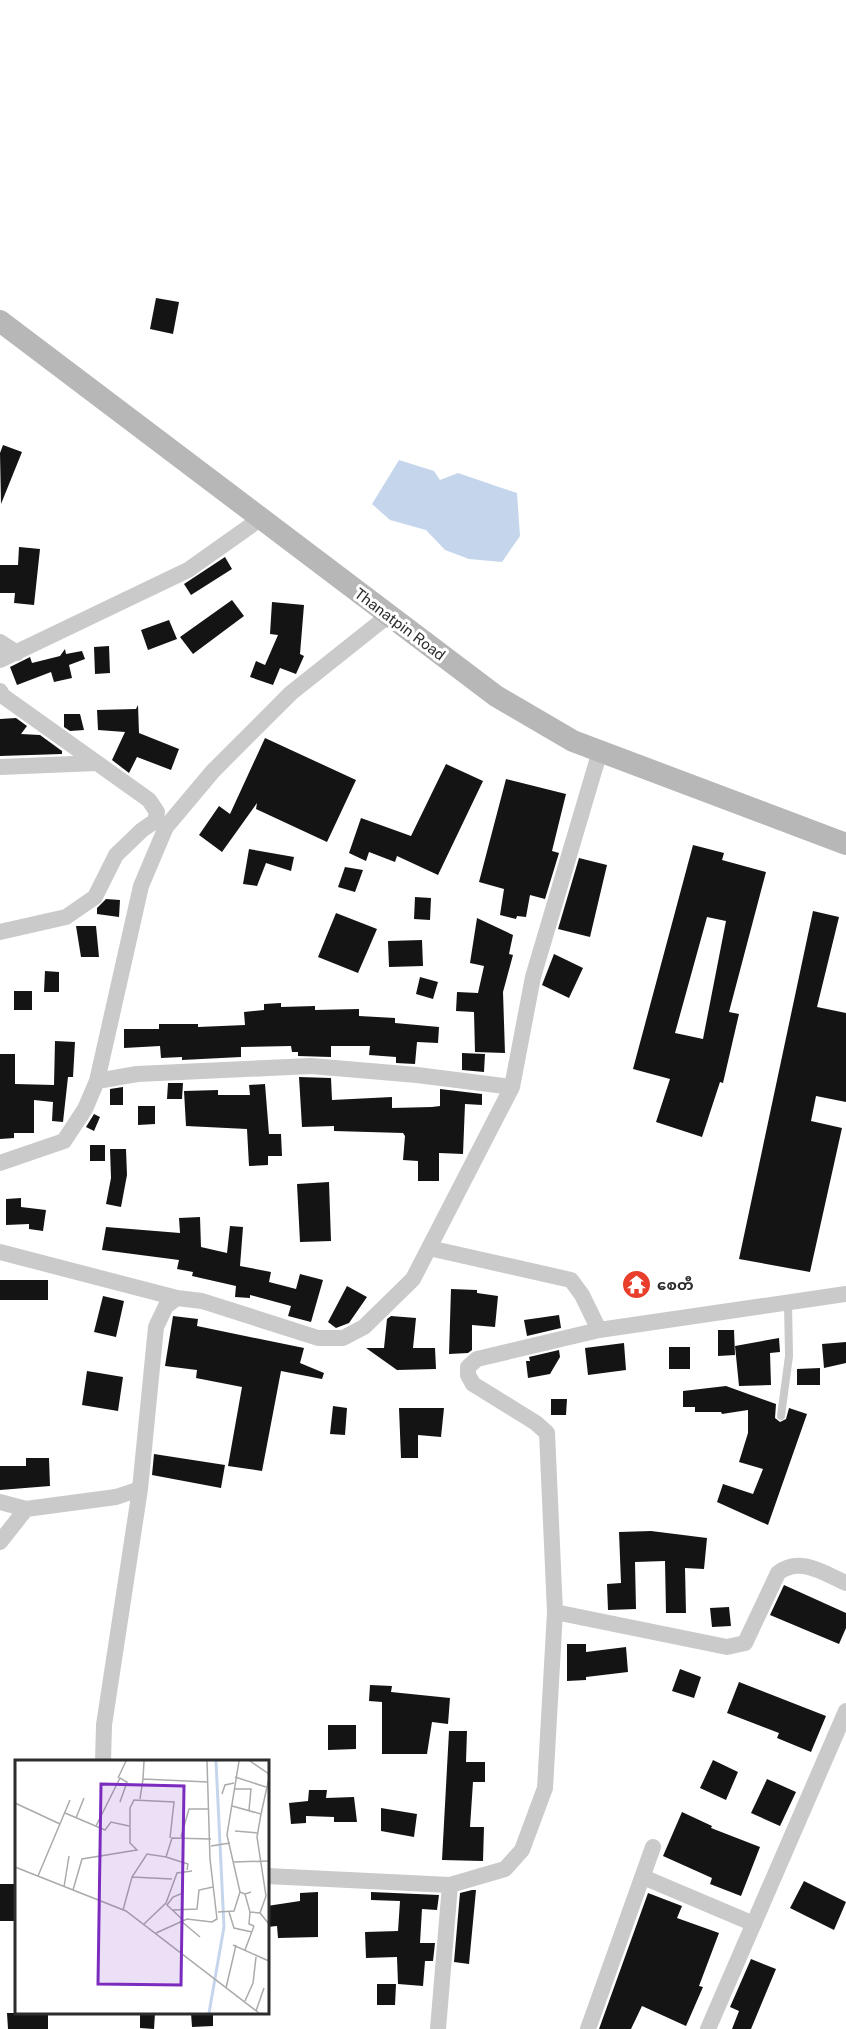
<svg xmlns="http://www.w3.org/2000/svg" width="846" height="2029" viewBox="0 0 846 2029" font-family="'Public Sans','Noto Sans Myanmar',sans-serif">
  <rect width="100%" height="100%" fill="#fff"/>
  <!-- water -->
  <path fill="#c5d6ec" d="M399,460l35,11 6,9 18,-7 59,20 3,43 -18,26 -33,-3 -24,-9 -19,-20 -36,-10 -18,-16z"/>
  <!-- building -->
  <path fill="#141414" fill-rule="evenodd" d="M156,298l23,4 -6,32 -23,-5z
    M3,445l19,7 -21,52 -1,-51z
    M19,547l21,2 -6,56 -20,-2 1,-10h-15v-28h18z
    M225,557l7,12 -41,26 -7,-11z
    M232,600l12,16 -51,38 -13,-17z
    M272,602l32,3 -4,49 4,2 -8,18 -16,-6 -7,17 -23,-8 6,-16 9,4 13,-30 -8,-1z
    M169,620l8,19 -29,11 -7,-20z
    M109,646l1,27 -15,1 -1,-27z
    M65,649l1,5 16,-3 3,8 -16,6 3,13 -18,4 -3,-10 -34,13 -7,-18 20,-10 2,6 28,-7z
    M138,705l1,28 40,16 -8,21 -34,-13 -8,16 -17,-13 13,-28 -27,-2 -1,-20 39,-1z
    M64,714h16l4,16 -14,1 -6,-4z
    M16,718l11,8 -6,8 19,1 22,16v3l-62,2v-37z
    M265,738l91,42 -29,62 -71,-33 1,-6 -35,49 -23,-17 20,-29 11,8z
    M446,764l37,17 -45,94 -41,-19 -2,6 -26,-10 -3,9 -17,-8 12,-35 50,18z
    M506,779l60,15 -14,57 7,2 -14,46 -15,-4 -4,22 -9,-1 -1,3 -16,-4 4,-26 -25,-7z
    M693,845l31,8 -2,7 44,12 -37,140 10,2 -16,69 -3,-1 -18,55 -46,-15 14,-43 -37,-10zM707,917l19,4 -23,118 -28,-6z
    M249,849l45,8 -3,14 -25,-8 -9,23 -14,-2z
    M579,858l28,7 -17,72 -32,-8z
    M345,867l18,3 -8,22 -17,-5z
    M415,897l16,1 -1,22 -16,-1z
    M106,899l14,1 -1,17 -22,-3v-6z
    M813,911l26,6 -22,90 29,6v89l-30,-6 -5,25 31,7 -32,144 -71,-13z
    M336,913l41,16 -19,44 -40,-16z
    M477,918l36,17 -4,19 4,1 -10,37 2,61 -30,-1 -1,-40 -18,-1 1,-19 21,1 6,-27 -14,-3z
    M76,926h20l3,31h-18z
    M422,940l1,26 -34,1 -1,-26z
    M554,954l29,14 -14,30 -27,-13z
    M45,971l14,1v20h-15z
    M420,977l18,5 -5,17 -17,-5z
    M14,991h18v19h-18z
    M281,1003v4l34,-1v4l44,-1v7l36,2v5l44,4 -1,16 -21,-1 -2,22 -19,-1v-6l-27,-2 1,-9h-39v11l-33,-1v-4h-6l-1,-6 -50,1v10l-59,3v-3l-21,1 -1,-12 -36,2v-19h35v-5h39v3l47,-2 -1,-13 20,-2v-6z
    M55,1041l20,1 -2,35h-5l-5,45 -11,-1 1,-19 -19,-2v33h-20v5l-14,1v-85h15v30l39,1z
    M462,1053l23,1 -1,18 -22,-2z
    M299,1077l32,1 1,22 60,-3v11l40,-1 8,-1v-17l42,5v11l-17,-1 -2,50 -24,-1v28h-21v-20l-15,-1 2,-24 -2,-3 -69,-2v-5l-32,1z
    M168,1083h15l-1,16h-15z
    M265,1084l4,50h12l1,22h-14v9l-19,1 -2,-37 -61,-3 -2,-35 34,-1v5h32l-1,-10z
    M123,1087v18h-13v-16z
    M138,1106h17v18l-17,1z
    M94,1114l6,3 -6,14 -8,-4z
    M90,1145h15v16h-15z
    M110,1149h16l1,26 -6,32 -15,-3 5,-26z
    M329,1182l2,59 -31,1 -3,-58z
    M21,1198v9l25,3 -3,21 -14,-2v-5l-23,1v-26z
    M200,1217l1,30 26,6 3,-27 13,1 -3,39 31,6 -2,10 27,7 4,-15 23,6 -12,42 -23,-6 3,-10 -41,-11v3l-15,-1 1,-11 -44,-10 1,-4 -16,-3 2,-9 -77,-10 4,-23 74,6 -1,-15z
    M0,1280h48v20h-48z
    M347,1286l20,11 -18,26 -13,5 -8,-6z
    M451,1289l26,1v3l21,3 -3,31 -23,-2v25l-4,3 -19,1z
    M103,1296l21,5 -8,36 -22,-5z
    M559,1315l2,13 -34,8 -3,-16z
    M173,1316l25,3 -1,7 107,22 -4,15 24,10 -2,6 -41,-8 -19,100 -34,-5 14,-79 -46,-9 1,-8 -32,-4z
    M391,1316l25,2 -3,30h22l1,21 -39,1 -31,-22h18l3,-29z
    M718,1330h16l1,25 -17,1z
    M779,1338l1,14 -10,1 1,32 -32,1 -4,-40z
    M846,1342v21l-22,5 -2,-24z
    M624,1343l2,27 -38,5 -3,-27z
    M669,1347h21v22h-21z
    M559,1350l1,7 -10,17 -22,4 -2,-17h4l-1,-4z
    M820,1368v17h-23v-16z
    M87,1371l36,6 -5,34 -36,-6z
    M726,1386l50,18 -1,14 5,4 6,-3 3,-11 18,6 -39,111 -51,-23 6,-18 30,10 10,-25 -24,-7 9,-29v-23l-26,4 -1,-2h-26v-5h-12v-16z
    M551,1399h16l-1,16h-15z
    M333,1406l14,2 -2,27 -15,-1z
    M399,1408h45l-3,29 -23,-2v23h-17z
    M154,1454l71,11 -4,23 -69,-13z
    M26,1458h23l1,28 -50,4v-24h26z
    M651,1531l56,7 -3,31 -19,-1 1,45h-20l-1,-52 -30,1 1,47 -28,1 -1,-26 14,-1 -2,-51z
    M784,1585l62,28v15l-7,16 -69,-29z
    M729,1607l2,19 -19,1 -2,-19z
    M567,1644h19v8l40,-5 2,25 -42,5v3l-19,1z
    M680,1669l21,8 -7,21 -22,-7z
    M739,1682l87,34 -15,36 -34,-14 2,-5 -52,-20z
    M370,1685l22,1 -1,6 59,6 -2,26 -16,-2 -5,32h-45v-52l-13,-1z
    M328,1725h28v24l-28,1z
    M449,1731h18l-1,31h19v20h-12l-3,45h14l-1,34 -41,-1z
    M713,1760l25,12 -12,28 -26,-12z
    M767,1779l29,13 -16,34 -29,-13z
    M309,1790h18l-1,8 28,-1 3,25h-23v-5l-28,-1v7l-15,1 -2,-21 19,-2z
    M381,1808l36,6 -3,23 -33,-6z
    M682,1812l30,14 -1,2 49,19 -19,49 -31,-12 2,-6 -49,-22z
    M804,1881l42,21 -12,28 -44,-22z
    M0,1884h16v37h-16z
    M472,1890h4l-7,74 -15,-2 6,-69z
    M318,1892v45l-40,1 -1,-12 -10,1v-21l33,-5v-8z
    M371,1892l68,3 -2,15 -15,-1 -2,34h15l-2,18h-8l-2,25 -25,-2 -1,-27 -31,1 -1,-26 33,-1 2,-30 -29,-1z
    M648,1893l34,13 -5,12 42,15 -20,53 4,1 -17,39 -44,-20 -11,23h-32z
    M751,1959l25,10 -25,60h-19l7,-18 -9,-4z
    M377,1984h19l-1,21h-18z
    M7,2013h41v16h-40z
    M140,2013h15l-1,16 -14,-1z
    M191,2013h22v13l-21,1z"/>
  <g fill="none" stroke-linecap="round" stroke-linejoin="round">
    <!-- lane -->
    <path stroke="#cacaca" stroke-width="8" d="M781,1416l8,-60 -1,-53"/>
    <!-- street -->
    <path stroke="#cacaca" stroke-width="16" d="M0,642l17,11
      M0,660l188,-90 72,-51
      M0,691l3,5 146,104 8,12 -2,9 -13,9 -26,25 -21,42 -29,20 -66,15
      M0,767l97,-4
      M97,1081l40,-7 174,-8 106,9 95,12
      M0,1163l64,-22 21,-32 12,-28 44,-195 25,-59 47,-56 78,-78 98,-78
      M429,1248l142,32 11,15 17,35
      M0,1252l177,46
      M0,1502l26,7 90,-12 24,-8 16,-162 10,-21 11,-8 25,3 116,37h25l21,-11 49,-48 99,-192 21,-110 67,-226
      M0,1542l26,-33
      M555,1612l172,35 18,-4 33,-70c22,-17 45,0 68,10
      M103,1762l1,-37 36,-236
      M267,1876l183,9 55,-16 17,-19 23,-62 10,-176 -8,-179 -11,-10 -63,-39 -5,-9v-8l9,-8 122,-29 247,-36
      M643,1877l111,47
      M438,2029l12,-144
      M588,2029l65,-182
      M708,2029l138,-318"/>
    <!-- secondary -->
    <path stroke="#b7b7b7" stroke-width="22" d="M0,321l496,375 77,45 273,103"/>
  </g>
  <!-- icons -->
  <defs>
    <symbol id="temple-disc" viewBox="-11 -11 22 22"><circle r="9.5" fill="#e83e2b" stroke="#fff"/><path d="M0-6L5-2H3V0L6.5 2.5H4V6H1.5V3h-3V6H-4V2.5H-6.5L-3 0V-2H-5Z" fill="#fff"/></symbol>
  </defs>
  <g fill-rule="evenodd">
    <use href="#temple-disc" x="620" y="1268" width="33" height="33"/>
  </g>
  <g text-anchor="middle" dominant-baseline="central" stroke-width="6" stroke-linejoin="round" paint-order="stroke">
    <!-- street labels -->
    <g font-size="15" fill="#2d2d2d" stroke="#fff">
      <text transform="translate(400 624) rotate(37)">Thanatpin Road</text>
    </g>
    <!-- poi labels -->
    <g font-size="15" font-weight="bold" fill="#2d2d2d" stroke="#fff" text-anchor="start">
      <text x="657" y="1284">စေတီ</text>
    </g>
  </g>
  <!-- overview -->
  <g transform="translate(15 1760)">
    <rect width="254" height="254" fill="#fff"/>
    <path fill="none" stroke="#c5d6ec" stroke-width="3" d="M194,253l15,-86 -8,-166"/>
    <path fill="none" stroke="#ababab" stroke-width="1.5" d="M224,1l-12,74 13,57 5,2M235,1l19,13M220,17l31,10M103,18l8,-17M128,19l1,-18M220,29h16l-2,21M207,34l3,-9 9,-2M125,39l3,-20 65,3M0,43l45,21M217,46l29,8 -4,23 9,59 -6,17M50,53l40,17 6,-8 18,4M246,54l8,-36M61,58l8,-20M81,66l24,-48 7,4 -7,20M220,71l23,2M166,77l8,-28h20M196,86l19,-3M151,97l22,7 -1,6M219,102l35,-1M0,107l111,44 133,102M23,116l32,-76M117,117l40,2M49,127l5,-31M58,130l9,-31 55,-9 -7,-7v-35l4,-8 40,2 -4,36M236,132l-6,2 5,18 -1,12 5,2M108,150l9,-33 15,-23 19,3 6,-19 39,1M158,150l24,-1 2,-19 14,-3M203,152l16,-1 6,-19M214,152l5,16 18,4M235,152l10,1 9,11M168,160l-16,-15 6,-8 10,-4M166,161l19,16M129,164l22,-21 11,-30 15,-2M141,173l31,-14 25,3 5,-3 -7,-60 -3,-98M218,185l36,16M230,190l9,-24M211,228l10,-43M230,241l8,-18 3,-26M241,251l8,-23"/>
    <path fill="#7b2cbf" fill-opacity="0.15" stroke="#7b2cbf" stroke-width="3" d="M86,24l83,2 -3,199 -83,-1z"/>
    <rect width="254" height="254" fill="none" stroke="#2d2d2d" stroke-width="3"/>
  </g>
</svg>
